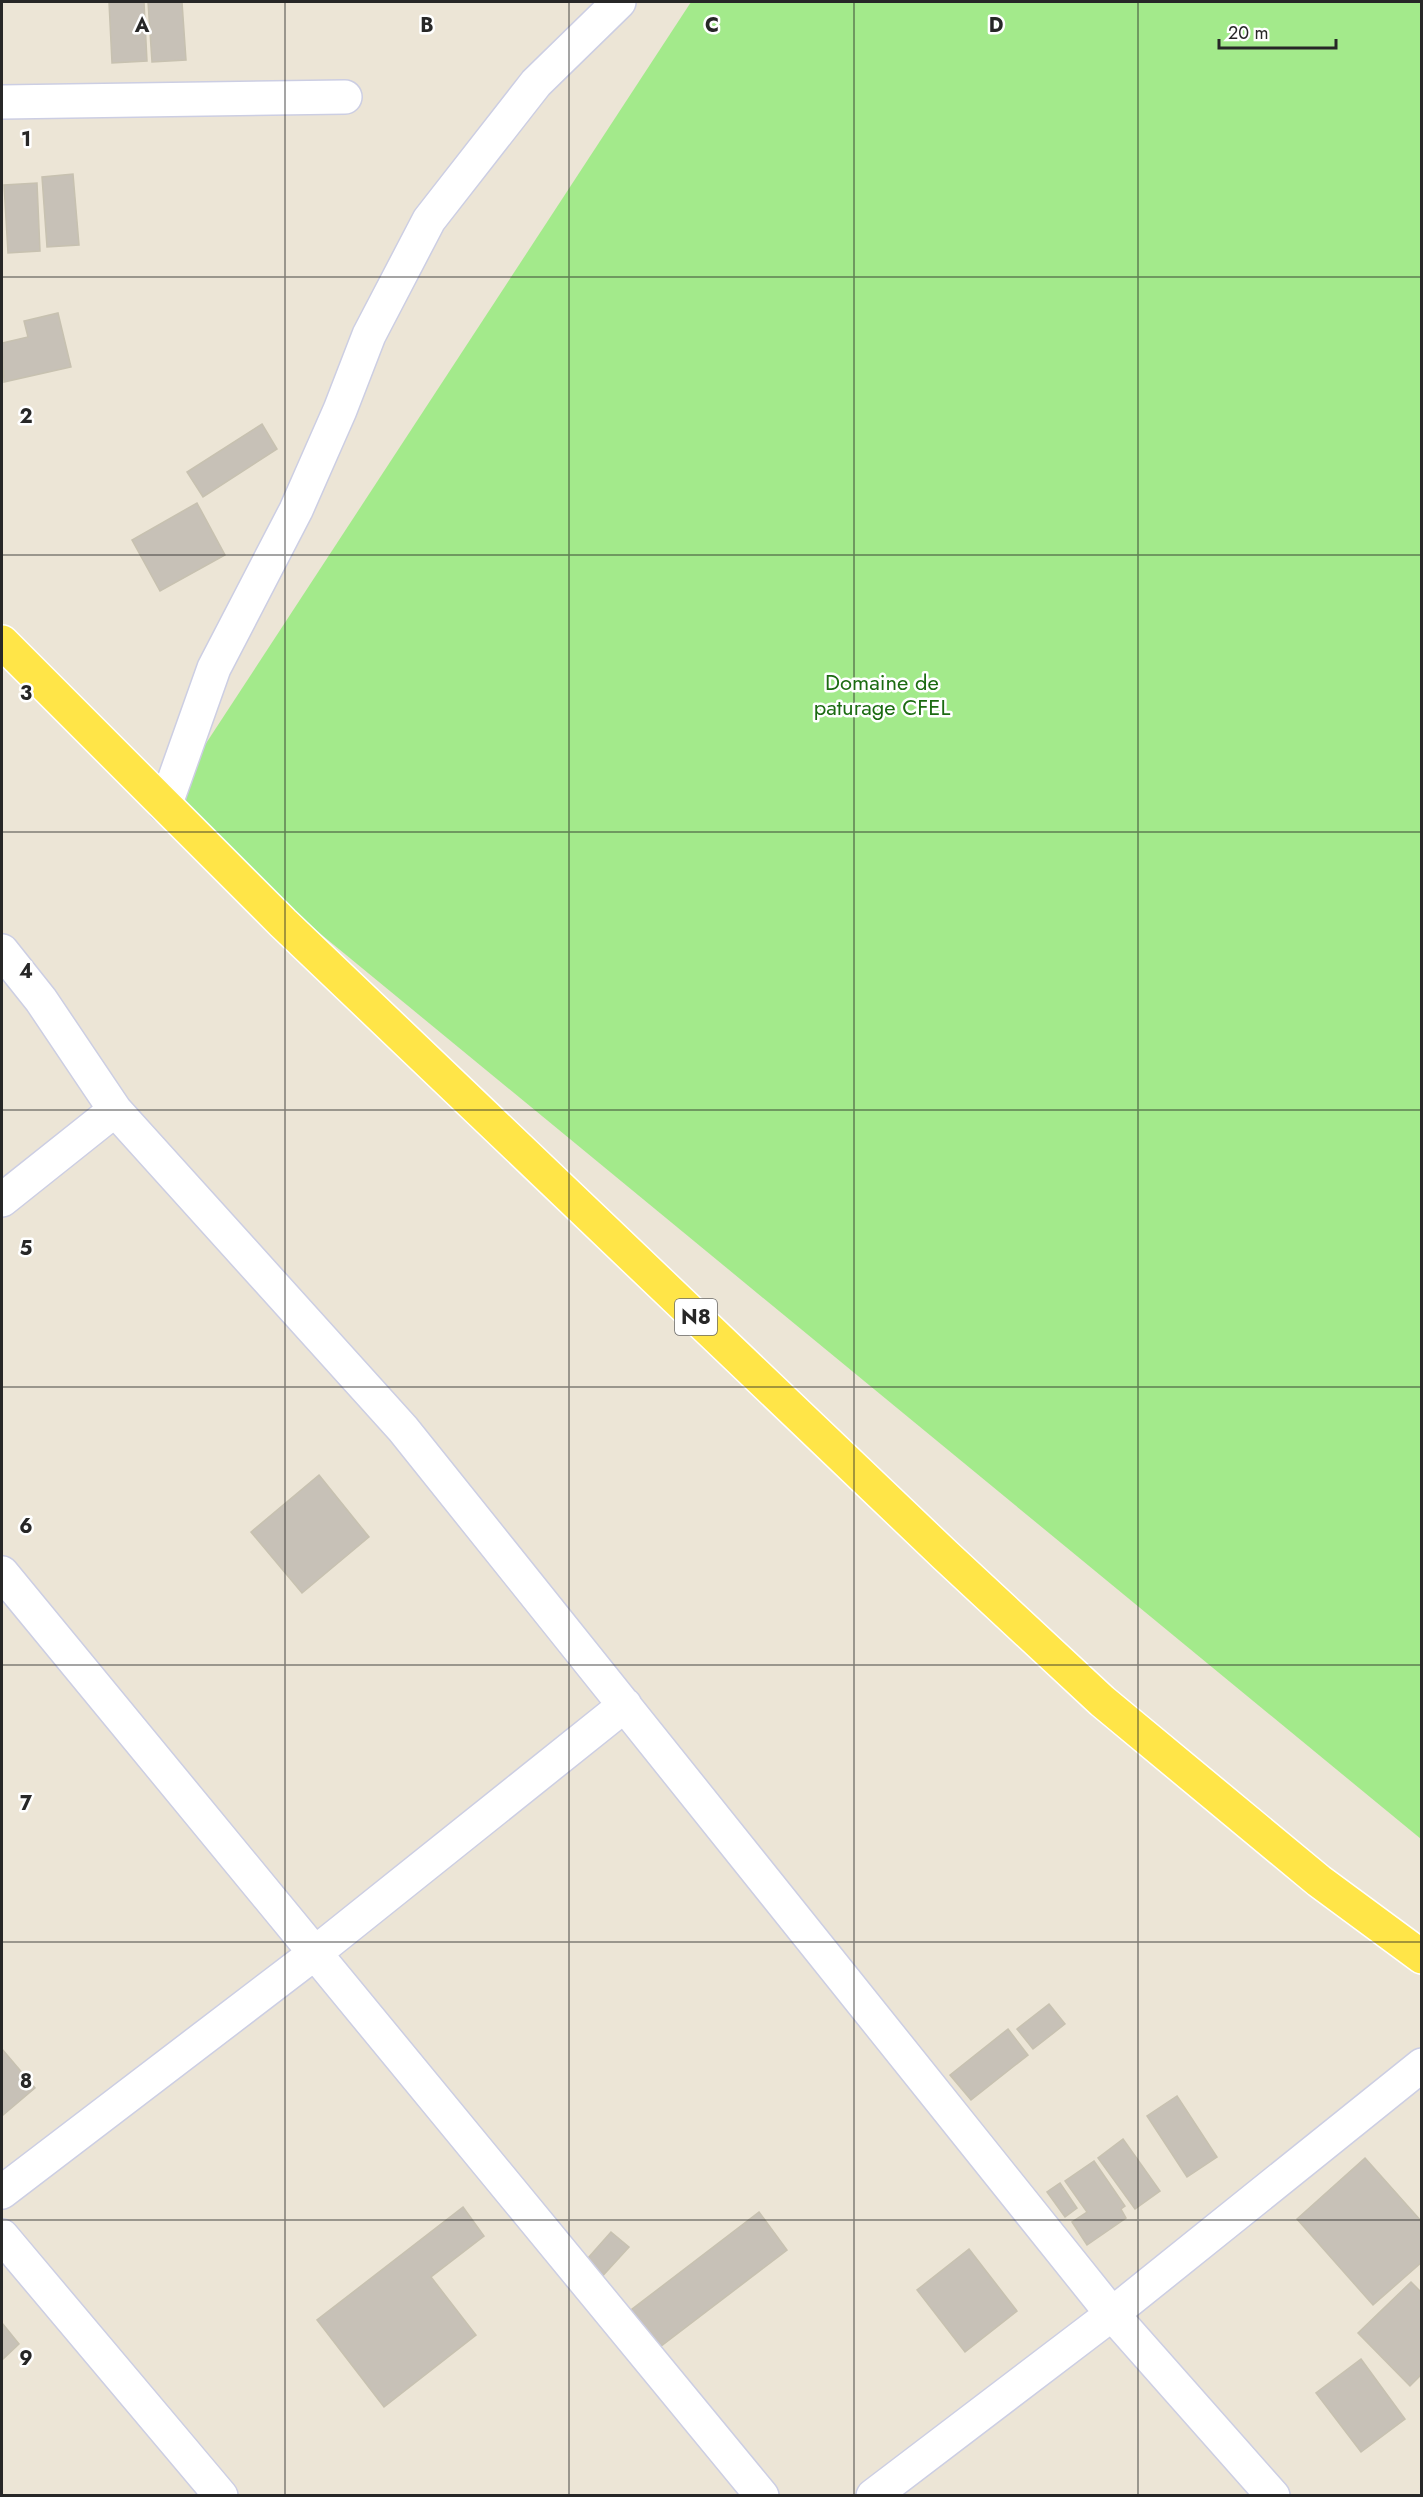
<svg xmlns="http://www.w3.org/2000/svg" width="1423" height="2497" viewBox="0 0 1423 2497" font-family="Jost,sans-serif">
  <rect width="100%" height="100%" fill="#ece5d6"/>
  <!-- green -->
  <path fill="#a3ea8b" d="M691,2h730v1837l-1256,-1033z"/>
  <!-- building -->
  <path fill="#c7c1b7" stroke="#c7c1b0" stroke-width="1.5" d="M109,2h35l3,59 -35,2z
    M148,2h34l4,58 -34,2z
    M73,174l6,71 -32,2 -5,-70z
    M37,183l3,68 -32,2 -4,-68z
    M58,313l13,54 -67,15 -2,-39 26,-6 -4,-16z
    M262,424l15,25 -74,48 -16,-25z
    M197,503l28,52 -65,36 -28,-51z
    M319,1475l50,62 -67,56 -51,-61z
    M1049,2004l16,20 -32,25 -16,-20z
    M1008,2029l20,26 -57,45 -21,-25z
    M2,2049l33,39 -33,28z
    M1177,2096l40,61 -30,20 -40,-61z
    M1123,2139l37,52 -25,18 -37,-51z
    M1365,2158l57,64v40l-49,43 -76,-86z
    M1094,2161l31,45 -4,3 5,9 -39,27 -15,-23 15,-10 -22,-31z
    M1060,2183l17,25 -12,9 -18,-25z
    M463,2207l21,29 -53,41 45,58 -92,72 -67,-87z
    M759,2212l28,38 -131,100 -29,-37z
    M611,2232l18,15 -31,34 -17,-15z
    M969,2249l48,62 -52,41 -48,-62z
    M1411,2282l11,11v81l-12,12 -52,-53z
    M2,2323l17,21 -17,16z
    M1361,2359l44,60 -44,33 -45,-59z"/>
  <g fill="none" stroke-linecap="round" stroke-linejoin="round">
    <defs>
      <path id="minor" d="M2,102l343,-5
        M165,806l49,-138 82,-158 44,-100 29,-75 60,-115 107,-137 83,-81
        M2,951l39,49 74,110 288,319 709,885 161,182
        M2,1200l113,-90
        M2,1573l760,923
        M2,2192l313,-239 310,-248
        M2,2236l219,260
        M873,2496l239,-182 310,-249"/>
      <path id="major" d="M2,642l281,281 662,632 157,146 217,180 103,76"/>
    </defs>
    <!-- minor casing -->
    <use href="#minor" stroke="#cccee3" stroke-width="36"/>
    <!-- major casing -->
    <use href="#major" stroke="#fff" stroke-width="36"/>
    <!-- minor -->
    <use href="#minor" stroke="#fff" stroke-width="33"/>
    <!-- major -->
    <use href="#major" stroke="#ffe548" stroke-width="33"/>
  </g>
  <!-- grid -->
  <path fill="none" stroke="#272727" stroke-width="1.5" stroke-opacity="0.55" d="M285,2v2494M569,2v2494M854,2v2494M1138,2v2494M2,277h1420M2,555h1420M2,832h1420M2,1110h1420M2,1387h1420M2,1665h1420M2,1942h1420M2,2220h1420"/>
  <g text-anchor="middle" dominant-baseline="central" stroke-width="5" stroke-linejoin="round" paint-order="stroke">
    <!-- shield labels -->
    <rect fill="#fff" stroke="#686868" stroke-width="1.5" x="675" y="1299" width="42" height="36" rx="4.5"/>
    <g font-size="21" font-weight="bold" fill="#272727">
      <text x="696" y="1317">N8</text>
    </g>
    <!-- park labels -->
    <g font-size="22" fill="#1b6b11" stroke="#fff">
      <text x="882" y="682">Domaine de<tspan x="882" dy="25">paturage CFEL</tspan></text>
    </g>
  </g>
  <g font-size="20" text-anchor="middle" font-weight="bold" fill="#272727" stroke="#fff" stroke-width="5" stroke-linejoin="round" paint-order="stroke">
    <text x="142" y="32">A</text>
    <text x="427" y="32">B</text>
    <text x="712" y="32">C</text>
    <text x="996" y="32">D</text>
    <text x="26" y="146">1</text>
    <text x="26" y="423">2</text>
    <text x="26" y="700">3</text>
    <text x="26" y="978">4</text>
    <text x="26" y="1255">5</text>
    <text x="26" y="1533">6</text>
    <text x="26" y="1810">7</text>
    <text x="26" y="2088">8</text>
    <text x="26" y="2365">9</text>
  </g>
  <!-- border -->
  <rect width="1423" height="2497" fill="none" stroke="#272727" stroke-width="6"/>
  <!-- scale -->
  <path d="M1219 39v9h117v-9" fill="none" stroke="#272727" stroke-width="3"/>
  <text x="1228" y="39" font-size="18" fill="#272727" stroke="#ffffff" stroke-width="4.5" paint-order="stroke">20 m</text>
</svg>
